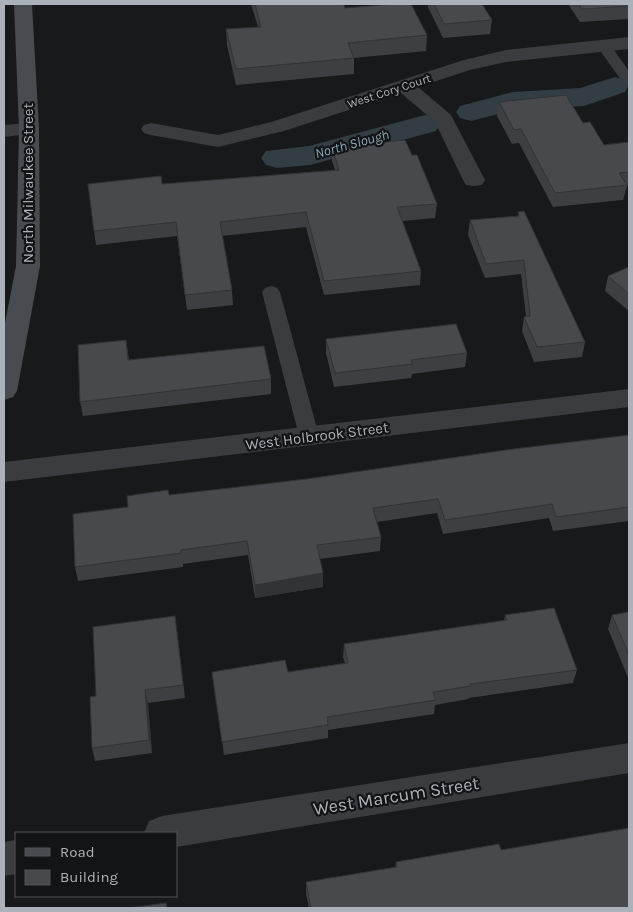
<svg xmlns="http://www.w3.org/2000/svg" width="633" height="912" viewBox="0 0 633 912" font-family="Karla,sans-serif">
  <rect width="100%" height="100%" fill="#18191a"/>
  <g fill="none" stroke-linecap="round" stroke-linejoin="round">
    <!-- canal -->
    <path fill="#323e43" fill-rule="evenodd" d="M615,77l10,3 4,5 -4,7 -41,14 -70,4 -43,11 -11,-3 -4,-6 4,-6 53,-14 67,-4z
      M425,115l11,2 4,7 -4,7 -126,34 -33,3 -11,-3 -5,-7 5,-7 43,-5z"/>
    <!-- service -->
    <path fill="#3a3c3f" fill-rule="evenodd" d="M603,41l5,1 21,29v14l-5,-1 -28,-39z
      M271,286l6,2 3,4 39,144 -3,5 -7,2 -7,-2 -3,-5 -37,-144 3,-4z"/>
    <!-- minor -->
    <path fill="#3a3c3f" fill-rule="evenodd" d="M629,37v12l-123,13 -36,8 -52,17 33,28 34,65 -3,5 -8,1 -8,-1 -3,-5 -28,-58 -34,-29 -117,38 -66,16 -67,-12 -7,-2 -3,-4 3,-4 7,-2 67,12 53,-13 193,-62 42,-10z
      M29,123l7,2 3,4 -3,4 -32,4v-12z
      M629,389v18l-625,75v-20z
      M629,743v30l-453,74v-14h-32l5,-12 13,-5z
      M16,840v34l-12,2v-34z"/>
    <!-- secondary -->
    <path fill="#484b4f" fill-rule="evenodd" d="M14,4h18l7,125 1,137 -23,125 -4,6 -9,3v-72l12,-62 3,-137z"/>
  </g>
  <!-- wall -->
  <path fill="#3e3f42" d="M251,4h93l1,4 82,27 -1,16 -72,7v16l-118,11 -9,-40 -1,-16 32,-2z
    M428,4h54l10,16 -2,14 -47,4 -15,-31z
    M568,4h61v15l-49,3z
    M499,102l84,21 21,22 25,-3v43l-2,1 -4,14 -70,7 -34,-64 -7,1 -15,-28z
    M332,147l105,57 -2,14 -32,3 18,50 -1,14 -96,10 -18,-68 -84,9 10,54 1,15 -46,5 -10,-74 -81,9 -2,-14 68,-47 173,-14 -3,-9z
    M518,212l67,130 -3,15 -48,5 -12,-31 2,-14 2,-1 -5,-42 -36,4 -17,-43 2,-15 48,-4z
    M629,267v44l-24,-20 3,-15z
    M326,339l141,14 -2,14 -53,7 -1,4 -77,9 -8,-34z
    M126,340l3,20 142,19v15l-188,22 -3,-14z
    M629,435v86l-76,10 -4,-13 -106,16 -6,-21 -60,9 4,15 -1,14 -60,8 3,14v14l-68,11 -7,-43 -65,9v3l-105,14 -3,-14 53,-60 41,-12 138,-16z
    M629,612v68l-21,-51 4,-14z
    M505,615l72,55 -4,13 -104,15 -1,1 -33,6 -1,9 -106,16v8l-104,17 -12,-83h76l57,-9 -2,-6 1,-13 160,-23z
    M177,630l8,68 -37,5 4,50 -57,8 -3,-13 4,-52z
    M501,850l128,58h-320l-3,-14v-12l89,-15 1,-5z"/>
  <!-- shaded-wall -->
  <path fill="#323336" d="M323,573v14l-68,11v-13z
    M145,690l3,13 4,50 -3,-13z"/>
  <!-- building -->
  <path fill="#48494d" stroke="#323336" d="M255,4h89l1,4 49,-4h17l16,31 -79,8 6,15 -118,11 -10,-40 35,-2z
    M434,4h48l10,16 -48,4z
    M579,4h50v2l-47,3z
    M566,95l17,28 7,-1 14,23 25,-3v30l-10,1 8,12 -72,8 -34,-64 -7,1 -15,-28z
    M405,140l7,15h5l20,49 -40,3 24,64 -97,10 -18,-69 -86,10 12,68 -47,5 -9,-73 -82,9 -6,-47 73,-8 1,8 177,-14 -7,-23z
    M524,211l61,131 -48,5 -13,-30 6,-1 -6,-56 -38,4 -16,-44 49,-4 -1,-4z
    M629,267v27l-21,-18z
    M456,324l11,29 -56,7 2,4 -78,9 -9,-34z
    M126,340l2,20 136,-14 7,33 -191,23 -2,-57z
    M629,435v72l-73,10 -4,-13 -107,16 -7,-21 -65,9 8,29 -64,8 6,28 -68,12 -8,-44 -66,9v3l-106,14 -2,-53 55,-7 -1,-11 41,-6 1,5 138,-16 199,-29z
    M554,608l23,62 -107,14 1,2 -38,6 3,8 -109,17 1,8 -106,17 -10,-70 73,-12 3,12 60,-9 -4,-19 163,-24 -2,-5z
    M629,612v43l-17,-40z
    M175,616l8,69 -38,5 4,50 -57,8 -2,-51 6,-1 -3,-69z
    M629,828v80h-318l-5,-26 91,-15 -1,-5 103,-18 2,6z
    M166,903l1,5h-38z"/>
  <g text-anchor="middle" dominant-baseline="central" stroke-width="4.5" stroke-linejoin="round" paint-order="stroke">
    <!-- far-street labels -->
    <g font-size="12" fill="#acb2b9" stroke="#131415">
      <text transform="translate(389 91) rotate(-18)">West Cory Court</text>
    </g>
    <!-- far-water labels -->
    <g font-size="14" font-style="italic" fill="#85a6b2" stroke="#131415">
      <text transform="translate(352 144) rotate(-15)">North Slough</text>
    </g>
    <!-- street labels -->
    <g font-size="15" fill="#acb2b9" stroke="#131415">
      <text transform="translate(28 183) rotate(-90)">North Milwaukee Street</text>
      <text transform="translate(317 436) rotate(-7)">West Holbrook Street</text>
    </g>
    <!-- near-street labels -->
    <g font-size="18" fill="#acb2b9" stroke="#131415">
      <text transform="translate(396 796) rotate(-9)">West Marcum Street</text>
    </g>
  </g>
  <!-- border -->
  <rect width="633" height="912" fill="none" stroke="#acb2b9" stroke-width="10"/>
  <!-- legend -->
  <rect x="15" y="832" width="162" height="65" fill="#131415" stroke="#505357"/>
  <rect x="25" y="848" width="25" height="8" fill="#484b4f" stroke="#505357"/>
  <text x="60" y="857" font-size="15" fill="#acb2b9">Road</text>
  <rect x="25" y="870" width="25" height="15" fill="#48494d" stroke="#505357"/>
  <text x="60" y="882" font-size="15" fill="#acb2b9">Building</text>
</svg>
